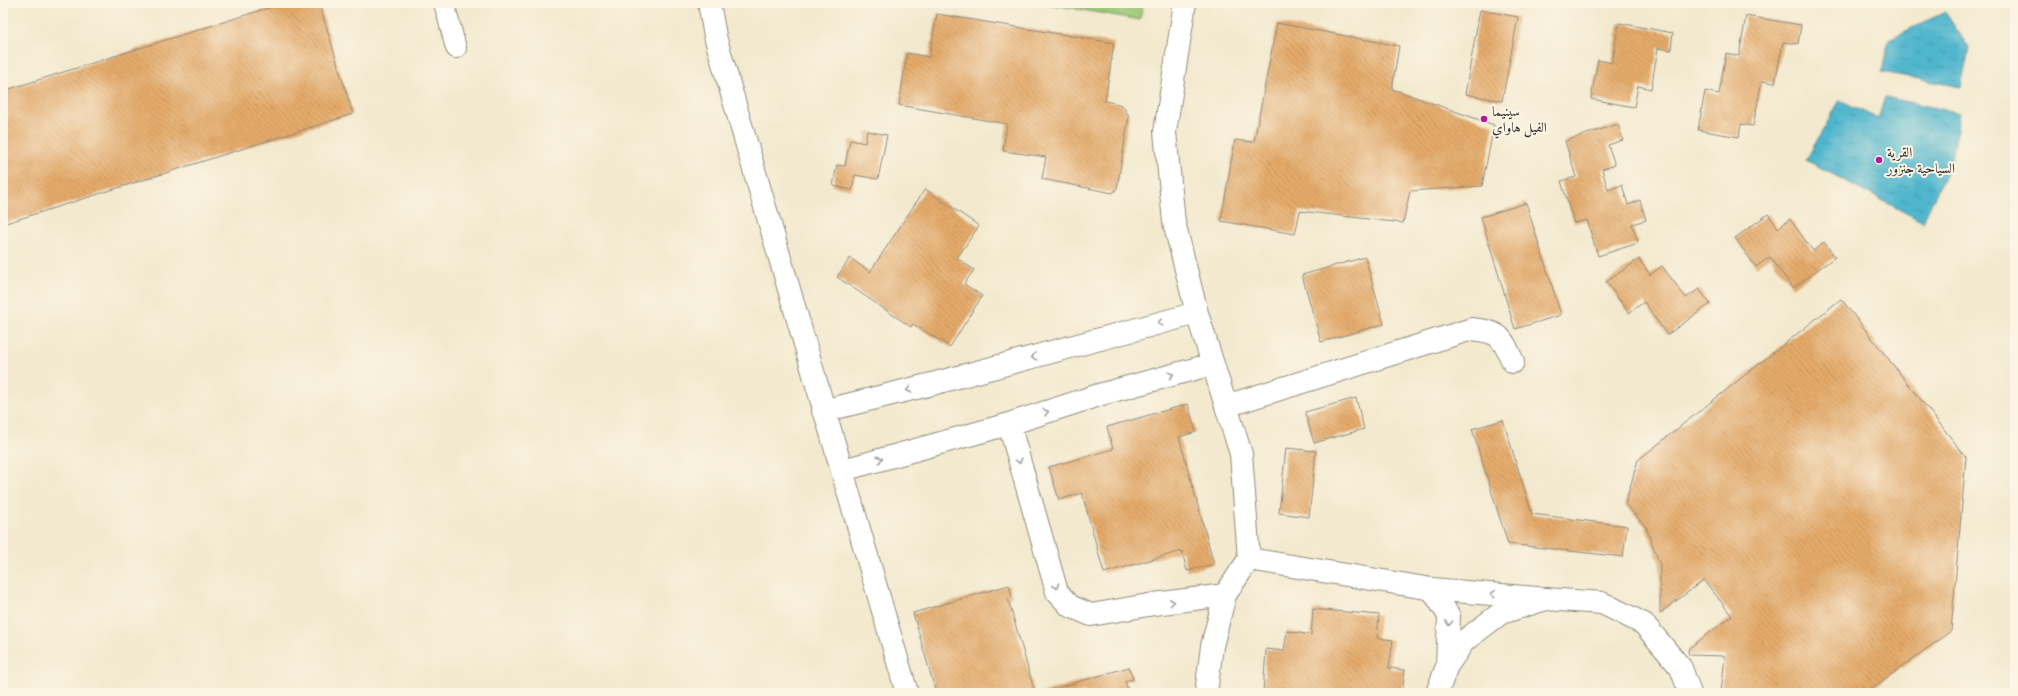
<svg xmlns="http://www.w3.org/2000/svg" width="2018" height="696" viewBox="0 0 2018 696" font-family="'EB Garamond',Amiri,serif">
  <defs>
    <pattern id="water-ripples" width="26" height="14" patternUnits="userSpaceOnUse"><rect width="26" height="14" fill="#4fb6cd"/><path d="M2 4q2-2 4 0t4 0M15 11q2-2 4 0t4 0" fill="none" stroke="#4294a7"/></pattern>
    <pattern id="building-back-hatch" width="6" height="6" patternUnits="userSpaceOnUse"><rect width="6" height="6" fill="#e5ab6b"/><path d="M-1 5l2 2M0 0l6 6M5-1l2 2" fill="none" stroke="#ba8b58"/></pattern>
  </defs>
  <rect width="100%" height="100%" fill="#fcf5e5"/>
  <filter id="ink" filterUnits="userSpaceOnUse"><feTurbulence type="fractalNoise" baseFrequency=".025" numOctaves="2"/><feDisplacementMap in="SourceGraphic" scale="8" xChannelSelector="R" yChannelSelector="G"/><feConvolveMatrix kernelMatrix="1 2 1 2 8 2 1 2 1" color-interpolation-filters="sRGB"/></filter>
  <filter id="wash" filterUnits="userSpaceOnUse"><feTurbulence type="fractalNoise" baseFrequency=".012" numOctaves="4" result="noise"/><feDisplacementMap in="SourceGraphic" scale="16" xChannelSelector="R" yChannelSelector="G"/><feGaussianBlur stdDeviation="0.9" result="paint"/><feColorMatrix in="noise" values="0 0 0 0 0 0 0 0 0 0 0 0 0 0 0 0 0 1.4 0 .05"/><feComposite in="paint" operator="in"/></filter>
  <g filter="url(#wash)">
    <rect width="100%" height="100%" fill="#f2e9ce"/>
    <!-- park -->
    <path fill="#99c877" stroke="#627a51" d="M1042,3h101l-3,17z"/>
    <!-- water -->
    <path fill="url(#water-ripples)" stroke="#3d707c" d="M1945,12l24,36 -8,39 -79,-15 7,-33z
      M1885,97l75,16 -8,46 -29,63 -117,-62 34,-60 38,19z"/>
    <g id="blocks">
      <!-- building -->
      <path fill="url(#building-back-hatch)" d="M284,3h35l34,111 -350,110v-133z
        M1480,10l38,7 -16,84 -37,-7z
        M937,14l177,29 -9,58 17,4 7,11 -12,72 -4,5 -71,-14 4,-22 -43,-6 4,-27 -108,-19 8,-52 22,4z
        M1746,16l55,9 -3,19 -15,-2 -8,41 -13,-2 -9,45 -12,-2 -2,13 -41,-7 7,-39 14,3 7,-41 13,3z
        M1277,23l122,23 -7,43 102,36 -12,61 -72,5 -7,32 -103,-12 -5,23 -74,-13 14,-81 19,2z
        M1619,23l54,10 -2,17 -13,-2 -7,41 -13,-3 -4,21 -43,-8 7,-39 14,3z
        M1618,124l5,16 -15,5 7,20 -13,4 6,21 14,-5 6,20 12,-5 6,20 -14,4 6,19 -40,13 -11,-36 -13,3 -13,-42 15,-4 -11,-36z
        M867,131l20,4 -9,44 -23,-4 -3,15 -19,-4 4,-21 8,1 5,-26 15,3z
        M925,189l54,37 -22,32 17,12 -10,14 18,12 -32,51 -37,-23 -2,3 -74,-50 13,-19 20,14z
        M1526,203l35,112 -46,14 -34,-112z
        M1768,214l10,14 12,-9 23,32 11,-9 11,15 -42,31 -23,-31 -14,10 -21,-29z
        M1365,257l19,67 -63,18 -19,-67z
        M1639,259l11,16 12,-9 24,32 13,-9 11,15 -43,31 -23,-33 -15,11 -23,-31z
        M1841,299l125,158 -15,174 -85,62h-145l4,-37 -36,-1 -1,-6 44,-33 -28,-36 -44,33v-48l-14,-38 -21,-23 13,-44z
        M1356,398l8,31 -50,14 -9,-31z
        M1188,404l8,28 -17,5 35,127 -27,7 -5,-20 -78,22 -22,-80 -23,7 -10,-33 64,-18 -6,-22z
        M1503,420l29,94 95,12 -4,31 -115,-13 -36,-115z
        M1286,448l30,3 -7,66 -30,-4z
        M1009,585l3,12 -4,2 27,94h-99l-23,-80z
        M1313,609l66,6 -2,23 16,2 -4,28 16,2 -3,23h-139l3,-44 18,2 3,-20 24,4z
        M1129,667l4,12 -8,2 4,12h-89z"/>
    </g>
  </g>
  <g filter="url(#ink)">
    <use href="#blocks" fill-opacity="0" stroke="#8e8a7c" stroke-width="1"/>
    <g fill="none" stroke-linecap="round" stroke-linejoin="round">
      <defs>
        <path id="lane" d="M444,3l12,45"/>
        <path id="street" d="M709,3l6,33 192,657
          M1185,3l-20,129 9,90 23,91 44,141 8,105 -24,36 -13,51 -6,47
          M1226,406l246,-77c29,3 30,8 41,33
          M823,411l109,-27 265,-71
          M1009,424l48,168 13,14 21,9 63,-11 71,-9
          M843,470l166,-46 93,-30 111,-30
          M1249,559l183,30 105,9
          M1432,589l17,27 -2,50
          M1437,693l10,-27 17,-25 37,-28 45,-14 56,4 42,21 37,44 9,25"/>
      </defs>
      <!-- lane casing -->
      <use href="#lane" stroke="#8e8a7c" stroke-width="22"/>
      <!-- street casing -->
      <use href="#street" stroke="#8e8a7c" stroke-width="24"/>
      <!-- lane -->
      <use href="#lane" stroke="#fff" stroke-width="20"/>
      <!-- street -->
      <use href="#street" stroke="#fff" stroke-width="22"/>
    </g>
    <!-- one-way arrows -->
    <defs><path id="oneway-chevron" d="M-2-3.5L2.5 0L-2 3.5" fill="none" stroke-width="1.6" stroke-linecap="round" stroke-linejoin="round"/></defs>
    <g stroke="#a0a0a0">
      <use href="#oneway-chevron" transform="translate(1160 323) rotate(165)"/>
      <use href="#oneway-chevron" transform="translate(1034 357) rotate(165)"/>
      <use href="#oneway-chevron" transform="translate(1171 375) rotate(-15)"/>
      <use href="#oneway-chevron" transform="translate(909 390) rotate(166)"/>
      <use href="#oneway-chevron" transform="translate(1046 412) rotate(-17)"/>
      <use href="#oneway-chevron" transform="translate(880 459) rotate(-16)"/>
      <use href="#oneway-chevron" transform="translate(1019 461) rotate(75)"/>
      <use href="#oneway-chevron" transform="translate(1056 586) rotate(72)"/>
      <use href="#oneway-chevron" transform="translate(1493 594) rotate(-175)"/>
      <use href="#oneway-chevron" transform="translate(1172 602) rotate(-7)"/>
      <use href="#oneway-chevron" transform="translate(1449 623) rotate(93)"/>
    </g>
  </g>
  <!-- markers -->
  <g fill="#b5179e" stroke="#fcf5e5" stroke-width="1.5">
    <circle cx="1484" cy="119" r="4"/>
    <circle cx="1879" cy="160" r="4"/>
  </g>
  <g text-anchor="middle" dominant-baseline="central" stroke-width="4" stroke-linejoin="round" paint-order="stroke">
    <!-- poi labels -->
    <g font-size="14" fill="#2b2b2b" stroke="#fcf5e5" text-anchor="start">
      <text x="1492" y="111">سينيما<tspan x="1492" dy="16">الفيل هاواي</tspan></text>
      <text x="1887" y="152">القرية<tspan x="1887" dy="16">السياحية جنزور</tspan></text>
    </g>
  </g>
  <!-- margin -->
  <rect width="2018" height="696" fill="none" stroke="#fcf5e5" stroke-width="16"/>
</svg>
